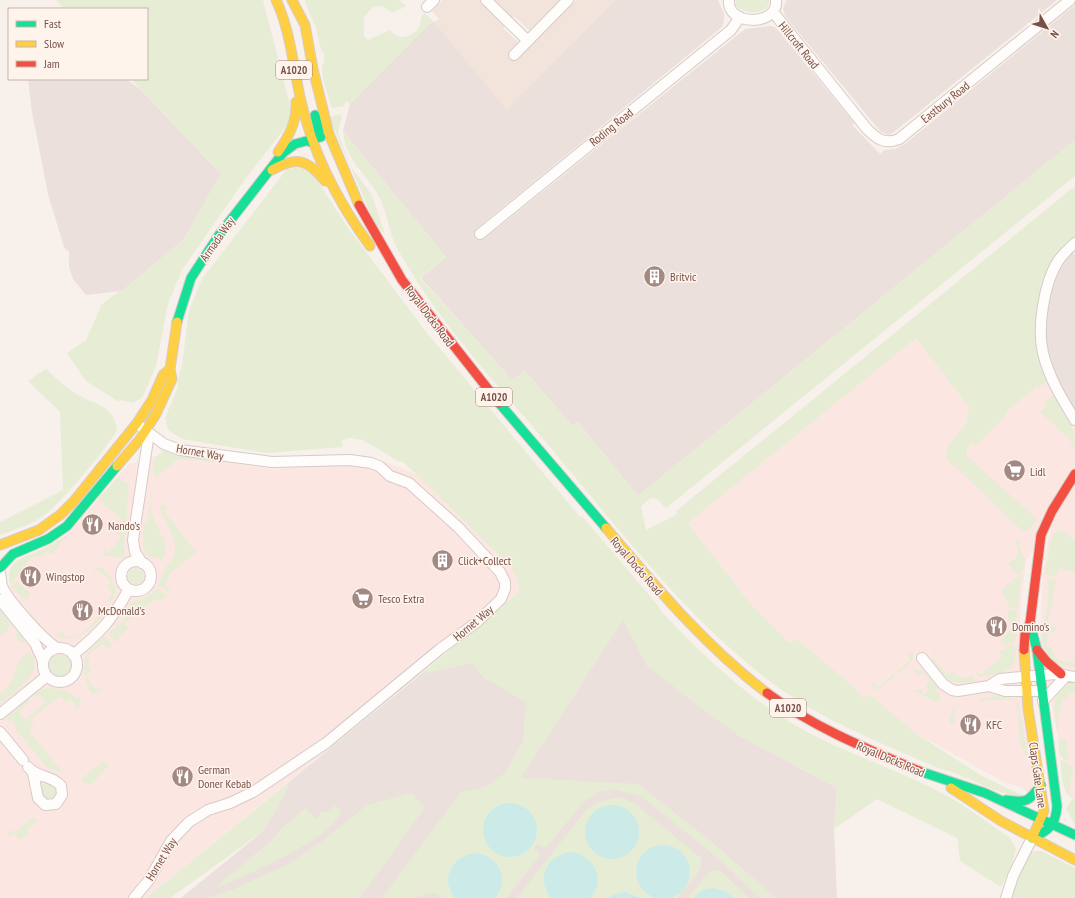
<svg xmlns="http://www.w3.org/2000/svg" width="1075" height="898" viewBox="0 0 1075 898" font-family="'PT Sans Narrow',sans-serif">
  <rect width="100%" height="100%" fill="#f7f0eb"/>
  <!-- residential -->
  <path fill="#f3e4db" d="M442,0h37l25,25v4l14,13 -10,12 6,4 1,3 61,-61h40l-109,111 -73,-89 5,-3 -7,-8z
    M494,0h67l-31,31 -15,-14h-4z"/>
  <!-- commercial -->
  <path fill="#fbe6e1" d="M916,338l53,69 -3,17 -17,21 94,-80 32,42v393l-5,-3 -30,-153 3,-72 8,-45 -25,33 -6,51 -1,36 15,142 -6,4 -7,-6 -17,-5 -90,-50 -43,-37 -7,4 -11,-13 -56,-47 -8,4 -40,-41 -61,-79z
    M168,452l102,17 115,-7 31,12 95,93 7,13 1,12 -373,306h-146v-306l10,-8v-14l4,-6 53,-29 62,-71z"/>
  <!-- industrial -->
  <path fill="#ebe0db" d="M616,0h102l6,14v7l-2,6 -246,202 8,10 261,-210 26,-3 5,2 78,95 -2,2 28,29 5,-4 10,-1 10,-5 170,-139v135l-437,356 -60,-74 -6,4 -47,-55 -13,9 -91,-102 25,-21 -103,-126 7,-27 79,-80 5,-2 73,88z
    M787,0h270l-163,132 -6,3 -8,-4 -95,-115 -2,-8z
    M28,79h98l15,11 80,84 -38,66 -61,51 -36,4 -13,-16 -4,-12v-15l-5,-5 -16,-53 -16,-82z
    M1068,245l7,10v154l-27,-29 -11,-57z
    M590,542l148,193 99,53 -3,41 3,69h-656l81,-66 17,-27 11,-24 131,-107z"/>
  <!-- green -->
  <path fill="#e7edd5" d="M56,0h207l27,105 2,7 -5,13 -44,57 -61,88 -14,34 -12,62 -14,32 -10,5 -11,-3 -2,2 -33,-21 -19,-28 19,-13 16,-36 16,-12 4,-1 61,-51 38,-66 -90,-95h16v-70h-83z
    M306,0h93l7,6 -13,7 -11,-7 -9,1 -9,10v19l4,4 22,-10c1,1 4,5 7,6 8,4 20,-3 23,-11 1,-6 0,-7 4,-12l10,9 -5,2 -79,80 -4,-3 -2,5 -12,2 -9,-28 -1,-16 2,-2v-8l-3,-4 -5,-22 -11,-26z
    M735,0h35c-2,16 -23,14 -33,7z
    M340,114l2,2 -4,17 13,34 21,28 13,39 -10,-10 -46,-107z
    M343,131l103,126 -26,21 92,102 13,-9 47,55 6,-4 60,74 437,-356v36l-409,332 -9,-9 -6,-1 -10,8 5,24 31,-16 -1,-3 399,-325v53l-34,64 7,77 -9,8 -2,-2 -31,26 -1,4 -30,31 -3,-4 -5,6v7l70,63 -5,9 -6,3 -6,-2 -74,-71 1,-11 19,-23 3,-17 -53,-69 -228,185 61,79 40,41 8,-4 56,47 11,12 6,-4 44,38 68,44 44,21c-26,1 -60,-23 -88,-29 -59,-26 -120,-49 -171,-89 -84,-65 -148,-150 -217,-232 -53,-63 -113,-126 -153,-199 -9,-17 -10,-39 -20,-55 -14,-23 -31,-32 -34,-62z
    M302,167l13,10 33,51 79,105 153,184 2,-1 78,92 -1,1c38,40 77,79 123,108 51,33 109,49 162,77 23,13 44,29 66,44l6,11 -5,18 -10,20 -41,-26 -3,-23 -80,-39 -43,30 3,-41 -99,-53 -46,-34 -45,-35 -24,-46 -102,158 117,6 75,59 63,55h-16l-40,-38 -79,-64 -27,-7 -17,3 -15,11 -34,43 -5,2 -6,-4 -3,4 6,5 -2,5 -32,40h-63c-13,-10 -17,-3 -29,0 -9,0 -22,0 -32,0l79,-106 25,-5 19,-14 18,-32 3,-39 -42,-24 -11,-15 -52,11 98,-82 -1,-12 -7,-13 -95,-93 -13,-12 -5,-1 -35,-21 -14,-2 -8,3 2,6 -77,6 -84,-14 -14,-9 -3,-12 13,-31 -1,-4 5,-18 7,-54 13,-32 85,-110z
    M46,369c9,8 18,17 29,24 16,11 40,12 42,37 -8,16 -58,75 -72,85 -13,9 -30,15 -45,20v-13l63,-32 -3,-78 -32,-31z
    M1051,396l5,1c11,22 19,26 19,52l-5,-1 3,-6 -33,-30 7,-6 -3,-4z
    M162,450l52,8v4l-36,-3 -22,18 -3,-5 1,-13 7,-6z
    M117,478l12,6 -5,62 1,9 -2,3 -21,-3 3,-5 3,3 13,-16 -5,-4 6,-6 -4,-4 4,-3 -24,-21z
    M152,484h1c0,8 -3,17 -2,25 1,17 26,38 9,52l-2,-4 -8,1 -7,-10v-23l5,-4z
    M162,504l6,3 -4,4 32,41 -26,22 -5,12 5,3 -1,3 -11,-6 3,-10 4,-4 -1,-3c22,-21 6,-37 -4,-60z
    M1059,530l16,9v33l-17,-4 -2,9 -11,-3 7,-39z
    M65,537l-12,17 -6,-2 -4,4 -12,2 -21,27c-6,-26 16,-28 34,-36 7,-3 14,-9 21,-12z
    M1016,540l4,3 -1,3 5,13 -1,12 -6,4 -9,-11c11,-8 12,-10 7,-22z
    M101,567l11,11 3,9v6l-4,9 -4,-1 5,-8 -5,-7 4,-5 -13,-11 -5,4 3,-6z
    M128 576a8 8 0 1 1 16 0a8 8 0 1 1-16 0Z
    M1022,573l-5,35h-7l-9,-18z
    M1047,578l9,2 -8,43h-4c4,-15 6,-29 3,-45z
    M16,581l14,12 -3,8 -16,-14z
    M157,589l11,6 -8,7 -4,-4 -28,23 -4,-1 1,-7 5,-10 18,-7z
    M109,606c-2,6 -7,11 -11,15 -12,14 -24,21 -42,15l5,-4c20,16 35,-16 48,-26z
    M0,609l10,15 -2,7 -8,4z
    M1010,610h7l-2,32 -11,3 -3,-5 11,-12c-2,-5 -7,-14 -2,-18z
    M123,621l6,7 -11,9 2,2 -5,3 -7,-8z
    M1043,625l13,2 -2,6 -5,-1 -3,14 6,1c1,14 11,14 23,16v4c-5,-1 -11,-1 -15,-3 -15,-5 -21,-25 -17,-39z
    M18,631h2l7,8 -6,4 -6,-6z
    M105,636l7,9 -4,4 -5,-5 -17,13 4,-7z
    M1012,644l3,1c4,29 -13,27 -36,32l-4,-5 2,-1 4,4 21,-19 -3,-4z
    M28,651c22,18 -16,43 -28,53v-9l11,-12 6,-19z
    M912,652l2,2 -2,7 -15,13 -1,-2 14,-12 -3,-4z
    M936,652l1,1 -4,4 14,18 5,-3 9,6 11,-3 4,6c-20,3 -24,4 -37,-12 -4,-5 -7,-8 -6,-14z
    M49 666a11 11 0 1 1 22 0a11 11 0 1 1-22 0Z
    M87,657l3,4 -2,5 3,5 -6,5 11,14 5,-4 1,2 -8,6 -7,-4 2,-1 -5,-13 1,-18z
    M914,669l9,2 15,17 -2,2 5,7 -1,4 -4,1 -20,-10h-6l10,-3 4,5 5,-4 -4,-5 5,-4 -8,-9 -4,3 -4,-4 -13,9z
    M893,674l2,2 -16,13h-5l-2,-3 2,-4 4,5z
    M1069,683h6v10l-5,-1 -2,7 -5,-1 -5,20v13h-1c-3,-18 -7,-38 12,-48z
    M44,688c14,0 23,2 34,11l2,-2 1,8 -6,6 -2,-2 3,-3 -4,-7 -6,4 -6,-7 -30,24 4,6 -4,3v3l34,42 -18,-7 -29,-36 -4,-12 -4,2 -3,-3 23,-19 1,2 -11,11 4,6 4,1 18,-16 -5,-8 -6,3 -1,-2z
    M997,696l13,1 9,8 9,53c-15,-20 -5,-38 -13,-56l-7,-3 -28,2 2,-3z
    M954,706l2,1 -2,5 1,11 -3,2 -3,-4z
    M1066,738l2,24 -8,-6 -2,-16z
    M1060,759l9,6 5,1 -5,25 4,5 -2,1c-10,-6 -9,-26 -11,-38z
    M104,760l5,6 -9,8 -7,10 -9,-1 -3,-4z
    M290,781l-11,24 -17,27 -92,66h-24z
    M44,782l12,5c4,10 -4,16 -13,11l-2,-13z
    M412,793l13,14 -65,91h-154l29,-9 55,-26 35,-24 42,-34z
    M619,797l15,6 68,56 -2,11 -23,28h-160l69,-88 10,-7z
    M1073,798l2,2v25l-9,-16z
    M336,805l5,8c-17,30 -89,59 -122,74l-1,-2 53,-44 11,-13 24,-20 10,11 5,-7h7z
    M33,817l4,4 -10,9 2,4 -12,7 1,-3 -4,-4 -5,3 -2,-3 3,-5 4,4z
    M1034,851h7l34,17v30h-65l2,-11 18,-34z
    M713,870l7,1 29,27h-61l20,-25z"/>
  <!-- water -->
  <path fill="#cceae8" d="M483 830a27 27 0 1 1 54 0a27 27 0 1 1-54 0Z
    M585 832a27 27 0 1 1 54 0a27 27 0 1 1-54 0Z
    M636 872a27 27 0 1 1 54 0a27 27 0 1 1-54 0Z
    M571,852c23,3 36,28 19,46h-39c-16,-19 -3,-44 20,-46z
    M476,853c22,2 35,27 19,45h-40c-16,-19 -2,-43 21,-45z
    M714,888l11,3 9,7h-41l10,-8z
    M625,892l16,6h-33l7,-4z"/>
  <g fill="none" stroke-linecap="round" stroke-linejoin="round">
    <defs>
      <path id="street" d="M486,0l42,41
        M729,0c-3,26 50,27 47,0
        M427,7l7,-7
        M773,12l94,117c10,10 18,16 32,10l171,-139
        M514,55l54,-55
        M480,234l251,-204 9,-13
        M1075,243c-6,5 -12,11 -17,18 -14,22 -21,67 -15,92 6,25 19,46 32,67
        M121 576a15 15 0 1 1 30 0a15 15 0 1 1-30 0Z
        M142,563l-7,-11 -2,-12 16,-107
        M0,573c1,4 1,9 2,13 5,14 42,54 55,62
        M0,600l35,43 8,18
        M43 665a17 17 0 1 1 34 0a17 17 0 1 1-34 0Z
        M73,655c28,-23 38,-34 56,-66
        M922,658l21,26 9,6 6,1 31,-5 11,-7 56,-5 19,3
        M989,686l16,5h37
        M1043,701l22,-24
        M0,714l47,-38
        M0,732l23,28
        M28,767c9,11 24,8 33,19l1,9 -6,9 -11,1 -7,-7 -5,-25
        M134,898l15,-18 22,-39 18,-19 19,-12 22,-7 23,-11 73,-49 114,-94 37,-27 24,-23 4,-10v-7l-5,-10 -41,-44 -50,-45 -19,-7 -11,-10 -8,-3 -21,-3 -78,2 -92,-12 -16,-6 -23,-17
        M1006,898l7,-22 19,-38"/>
      <path id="fast" d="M310,142l9,-10 -4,-17
        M177,322l14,-44 28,-43 64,-82 12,-9 26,-7
        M499,403l107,125
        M0,568l13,-14 35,-15 19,-13 50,-60
        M1030,623l7,27 20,156c-1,18 -8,25 -25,32
        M919,771l66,22 90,42
        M1006,800c21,3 22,2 35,-15"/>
      <path id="slow" d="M276,0c15,32 17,67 25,101 12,53 37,101 69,145
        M292,0l13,25 8,44 16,65 30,71
        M278,152c11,-16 19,-30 18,-50
        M272,170c25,-14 35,-11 53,11
        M117,466l23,-27 16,-25 16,-35 -2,-10 7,-47
        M606,528c50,59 99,118 161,165
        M0,545l39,-15 21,-15 14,-14 63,-78 15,-23 11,-25 7,-6
        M1024,650l4,58 16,103 -12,27
        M951,788l50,33 74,39"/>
      <path id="jam" d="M359,205l43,75 97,123
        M1024,650l1,-16 5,-11 11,-88 11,-24 23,-37
        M1037,650l10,12 14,12
        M767,693c46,34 100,56 152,78"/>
    </defs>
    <!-- street casing -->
    <use href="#street" stroke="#d6cbc8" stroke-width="12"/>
    <!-- fast casing -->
    <use href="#fast" stroke="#d7cbc7" stroke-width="11"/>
    <!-- slow casing -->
    <use href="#slow" stroke="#d7cbc7" stroke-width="11"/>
    <!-- jam casing -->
    <use href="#jam" stroke="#d7cbc7" stroke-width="11"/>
    <!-- street -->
    <use href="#street" stroke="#fefdfc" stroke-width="10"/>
    <!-- fast -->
    <use href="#fast" stroke="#16e098" stroke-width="9"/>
    <!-- slow -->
    <use href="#slow" stroke="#ffcf43" stroke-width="9"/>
    <!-- jam -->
    <use href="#jam" stroke="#f24e42" stroke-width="9"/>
  </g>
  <!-- icons -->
  <defs>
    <symbol id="building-disc" viewBox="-11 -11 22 22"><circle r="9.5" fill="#a48982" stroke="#fff4ec"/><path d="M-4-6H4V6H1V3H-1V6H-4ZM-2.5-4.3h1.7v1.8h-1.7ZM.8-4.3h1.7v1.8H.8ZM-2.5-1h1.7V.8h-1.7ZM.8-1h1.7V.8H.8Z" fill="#fff"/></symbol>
    <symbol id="supermarket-disc" viewBox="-11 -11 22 22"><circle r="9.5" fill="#a48982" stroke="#fff4ec"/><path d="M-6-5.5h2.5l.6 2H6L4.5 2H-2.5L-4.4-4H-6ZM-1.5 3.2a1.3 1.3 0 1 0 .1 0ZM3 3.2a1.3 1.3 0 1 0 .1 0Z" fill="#fff"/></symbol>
    <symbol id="restaurant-disc" viewBox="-11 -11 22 22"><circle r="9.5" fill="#a48982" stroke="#fff4ec"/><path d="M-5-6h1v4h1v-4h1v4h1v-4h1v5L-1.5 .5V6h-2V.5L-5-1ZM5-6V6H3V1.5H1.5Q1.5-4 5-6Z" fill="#fff"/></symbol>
  </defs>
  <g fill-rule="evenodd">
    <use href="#building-disc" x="642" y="264" width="25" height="25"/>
    <use href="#supermarket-disc" x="1002" y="458" width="25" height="25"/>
    <use href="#restaurant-disc" x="80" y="512" width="25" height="25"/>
    <use href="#building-disc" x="430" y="548" width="25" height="25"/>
    <use href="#restaurant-disc" x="18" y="564" width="25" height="25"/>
    <use href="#supermarket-disc" x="350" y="586" width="25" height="25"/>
    <use href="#restaurant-disc" x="70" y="598" width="25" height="25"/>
    <use href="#restaurant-disc" x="984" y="614" width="25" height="25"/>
    <use href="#restaurant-disc" x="958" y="712" width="25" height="25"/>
    <use href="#restaurant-disc" x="170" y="764" width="25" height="25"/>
  </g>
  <g text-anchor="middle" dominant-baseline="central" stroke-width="3" stroke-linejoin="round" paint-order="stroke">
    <!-- shield labels -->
    <g fill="#fff4ec" stroke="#a0827a" stroke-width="1">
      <rect x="276" y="61" width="36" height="18" rx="3"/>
      <rect x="476" y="388" width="36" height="18" rx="3"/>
      <rect x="770" y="699" width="36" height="18" rx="3"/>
    </g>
    <g font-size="11" font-weight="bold" fill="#775149">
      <text x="294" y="70">A1020</text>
      <text x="494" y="397">A1020</text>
      <text x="788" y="708">A1020</text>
    </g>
    <!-- street labels -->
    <g font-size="12" fill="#775149" stroke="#fff4ec">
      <text transform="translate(799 45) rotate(51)">Hillcroft Road</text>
      <text transform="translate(945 102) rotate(-39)">Eastbury Road</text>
      <text transform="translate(611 127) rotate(-39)">Roding Road</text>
      <text transform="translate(217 239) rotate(-55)">Armada Way</text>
      <text transform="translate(430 316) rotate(53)">Royal Docks Road</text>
      <text transform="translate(200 452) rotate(10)">Hornet Way</text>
      <text transform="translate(637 566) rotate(49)">Royal Docks Road</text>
      <text transform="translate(473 623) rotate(-40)">Hornet Way</text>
      <text transform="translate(891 759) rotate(23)">Royal Docks Road</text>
      <text transform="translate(1038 775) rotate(82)">Claps Gate Lane</text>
      <text transform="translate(161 859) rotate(-58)">Hornet Way</text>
    </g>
    <!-- poi labels -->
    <g font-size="12" fill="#775149" stroke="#fff4ec" text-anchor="start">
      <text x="670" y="276">Britvic</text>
      <text x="1030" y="471">Lidl</text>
      <text x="108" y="525">Nando's</text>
      <text x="458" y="560">Click+Collect</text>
      <text x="46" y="576">Wingstop</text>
      <text x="378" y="598">Tesco Extra</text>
      <text x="98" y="610">McDonald's</text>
      <text x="1012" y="626">Domino's</text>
      <text x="986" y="724">KFC</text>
      <text x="198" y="769">German<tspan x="198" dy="14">Doner Kebab</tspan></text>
    </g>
  </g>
  <!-- legend -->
  <rect x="8" y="8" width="140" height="72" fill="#fff4ec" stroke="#c9b3ab"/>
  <rect x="16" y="21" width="20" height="6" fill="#16e098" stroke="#c9b3ab"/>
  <text x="44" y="28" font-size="12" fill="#775149">Fast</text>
  <rect x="16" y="41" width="20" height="6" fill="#ffcf43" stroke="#c9b3ab"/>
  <text x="44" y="48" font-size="12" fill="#775149">Slow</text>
  <rect x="16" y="61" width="20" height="6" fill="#f24e42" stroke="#c9b3ab"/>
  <text x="44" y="68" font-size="12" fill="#775149">Jam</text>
  <!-- north arrow -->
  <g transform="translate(1047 28) rotate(129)" stroke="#fff4ec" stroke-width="3" paint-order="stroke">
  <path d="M0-3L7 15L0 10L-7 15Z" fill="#775149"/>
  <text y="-6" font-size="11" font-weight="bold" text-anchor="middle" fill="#775149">N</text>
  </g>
</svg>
